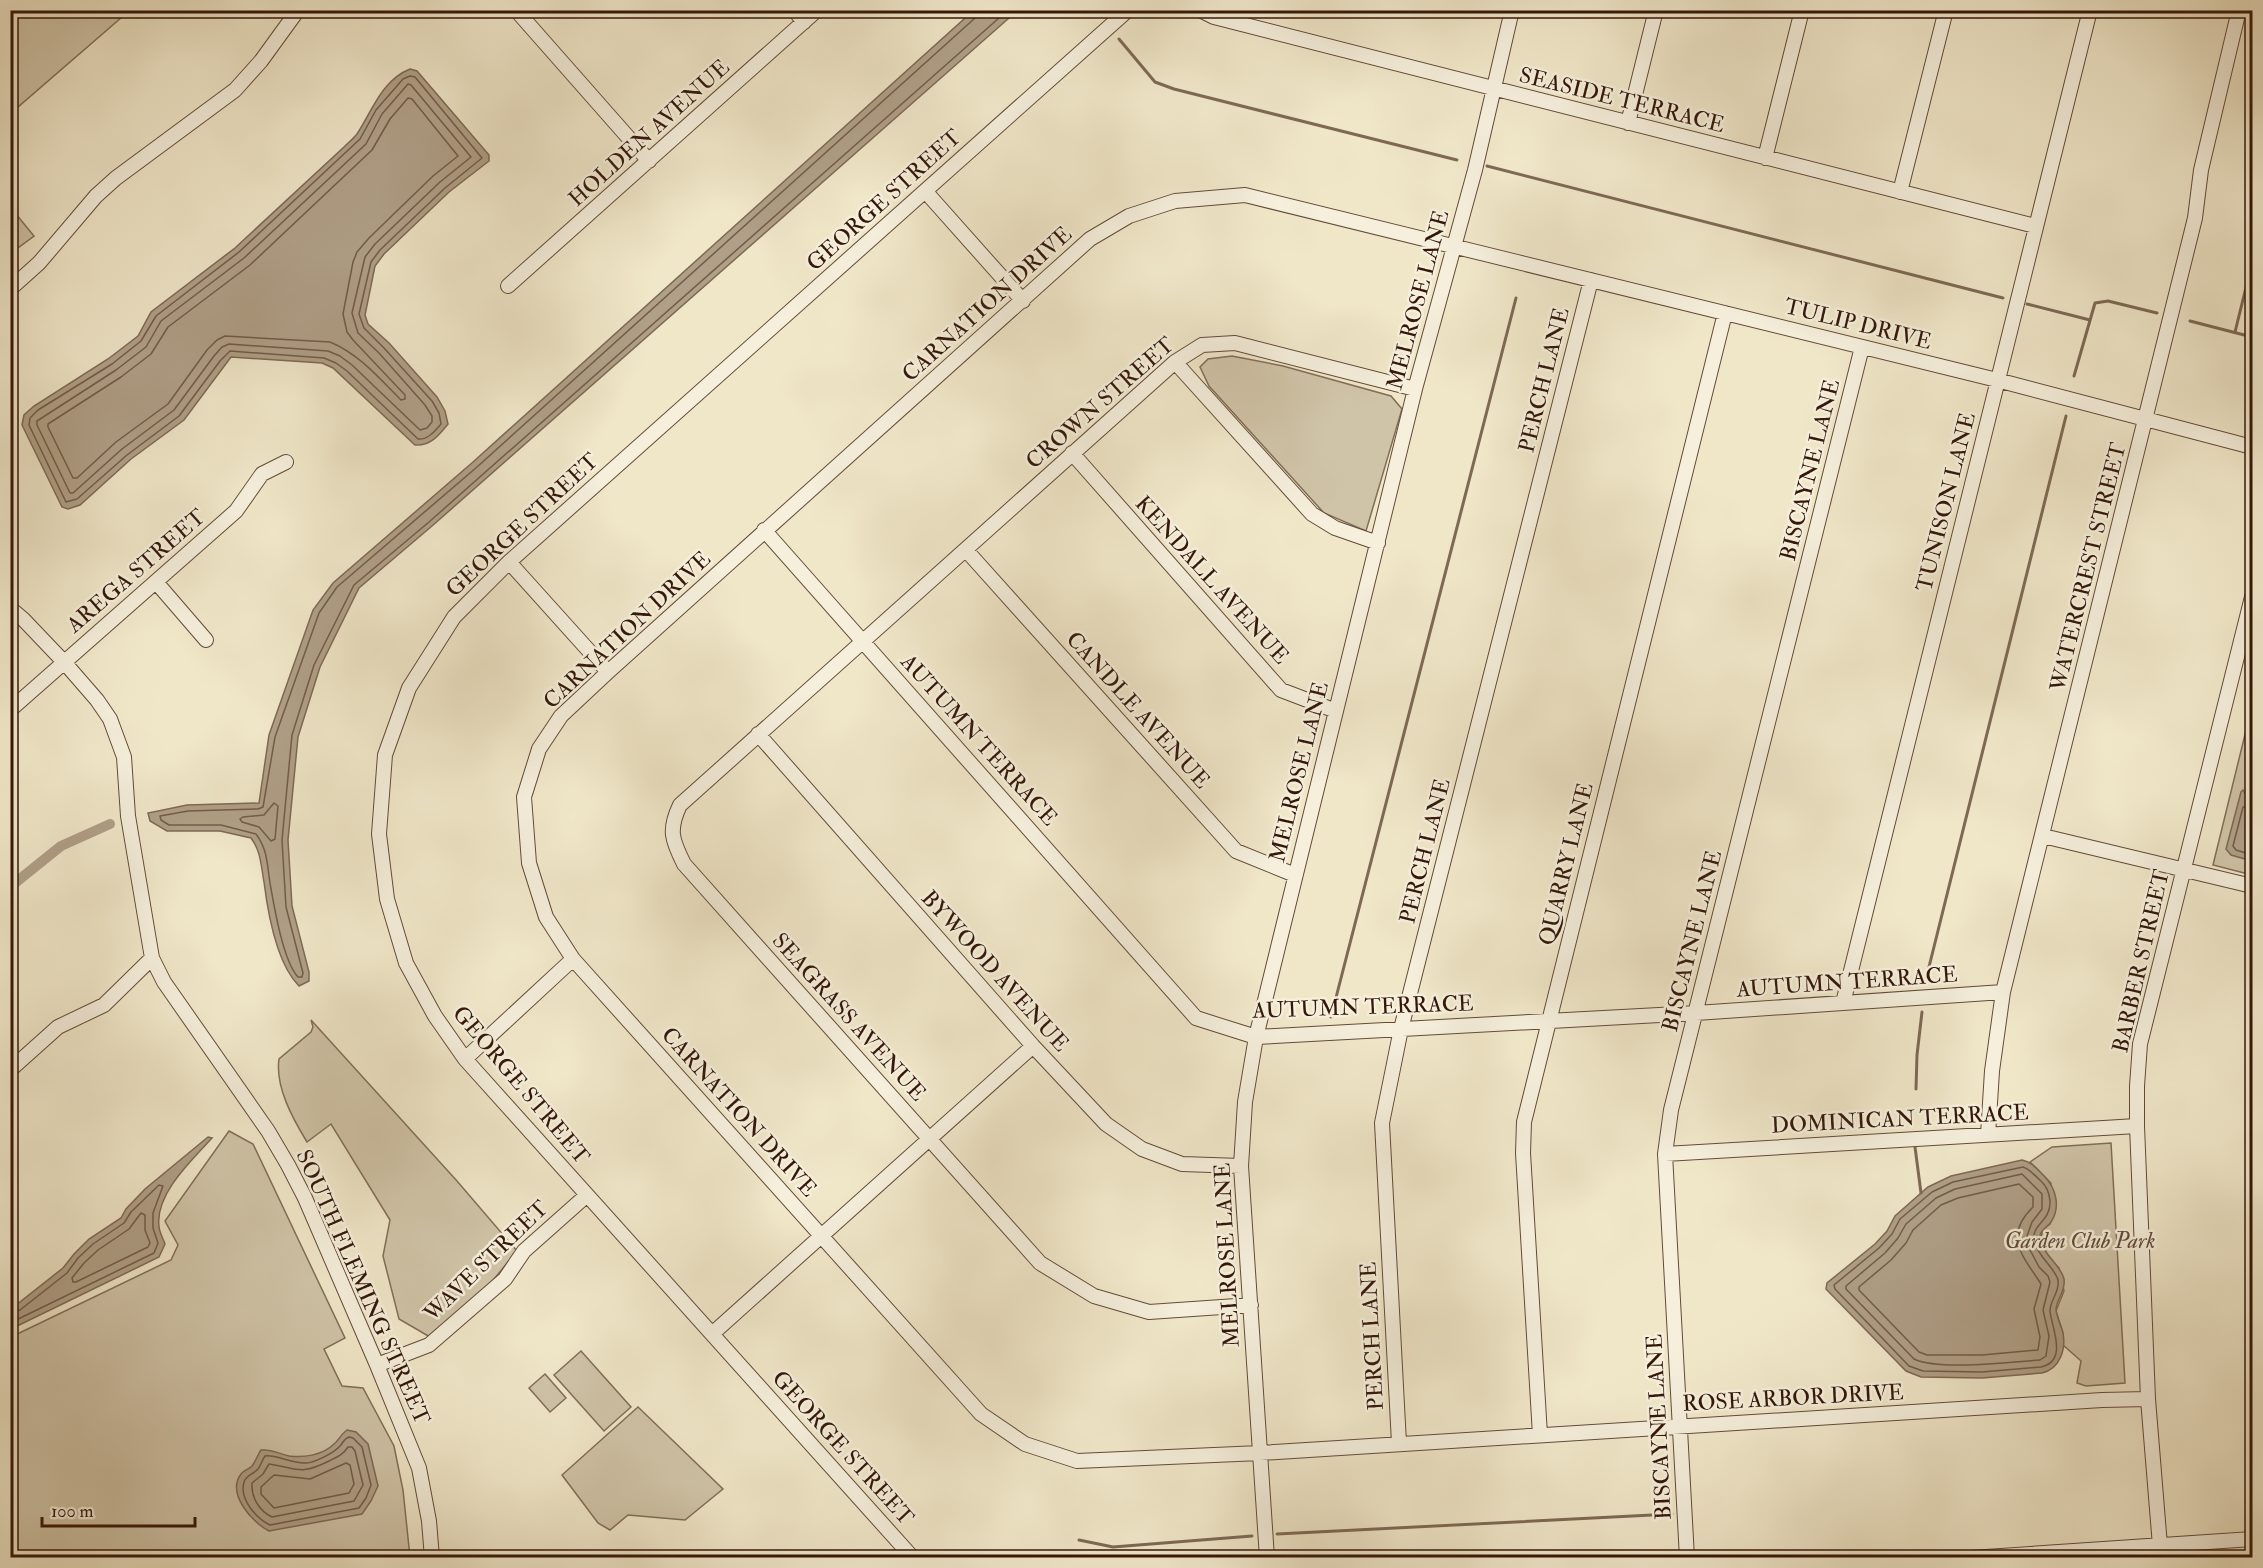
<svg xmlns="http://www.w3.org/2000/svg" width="2263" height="1568" viewBox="0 0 2263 1568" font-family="'IM FELL Double Pica',serif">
  <rect width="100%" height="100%" fill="#f0e7c9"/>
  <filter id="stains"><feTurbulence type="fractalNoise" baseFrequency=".00333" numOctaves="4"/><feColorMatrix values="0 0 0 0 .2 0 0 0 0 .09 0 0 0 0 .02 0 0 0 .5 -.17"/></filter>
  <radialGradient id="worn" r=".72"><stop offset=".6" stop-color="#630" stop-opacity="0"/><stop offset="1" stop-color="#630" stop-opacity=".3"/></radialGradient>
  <!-- green -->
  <path fill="#d0c4a8" stroke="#826e58" stroke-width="1.5" d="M11,10h118v1l-118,102z
    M11,208l23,28 -23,17h-1z
    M1232,356l51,10 108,30 11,13 -36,122 -42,-18 -115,-127 -9,-19 8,-8z
    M2252,706v169l-39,-10z
    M311,1020l146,161 60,70 -27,33 -60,53 -31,-18 -16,-63 7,-36 -59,-96 -24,18c-14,-23 -32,-55 -28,-83l32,-27 2,-5z
    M229,1131l24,13 92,194 -21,11 18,37 21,2 31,58 9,44 7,67 -399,1v-221l160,-77 7,-15 -13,-24z
    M2111,1143l14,240 -39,3 -9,-3 4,-22 -18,-16v-12l-7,-22 8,-20 -5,-23 -8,-7 -11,-20 3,-12 7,-5 1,-41 -21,-21 22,-15z
    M581,1351l50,56 -27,24 -50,-56z
    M545,1374l21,24 -16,14 -21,-24z
    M638,1407l85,82 -38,31 -57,-5 -18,15 -12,-7 -36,-48z"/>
  <!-- water -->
  <path fill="#b0a088" stroke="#7e6955" stroke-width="1.5" d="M974,10l43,1 -585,515 -73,62 -39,79 -22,70 -10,103 4,66 17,66v9l-10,5c-23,-23 -31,-72 -35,-104 -3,-16 -3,-31 -13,-44l-31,-7h-53l-17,-10 -2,-8 39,-8 72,-2 10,-68 44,-125 20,-27 140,-121z
    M410,69l7,2 72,84v6l-40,31 -65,62 -9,12 -10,49 3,9 21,19 48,54 8,14 3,13c-9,11 -17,22 -33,21l-82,-77 -11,-5 -91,-6 -47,63 -53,39 -51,46 -12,4 -6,-2 -40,-82 2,-10 10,-9 74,-47 30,-23 13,-24 84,-64 109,-101c4,-4 9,-8 13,-13 15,-23 25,-54 53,-65z
    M2243,790l9,16v55l-21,-6 -5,-6 15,-57z
    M208,1137l4,1c-20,22 -57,56 -53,88 0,6 4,12 6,18l-6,13 -148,72v-20l52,-41 11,-14 15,-15 32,-21 5,-9 19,-20z
    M2022,1160c10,2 15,9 22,16 12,12 17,31 7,46 -4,6 -13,9 -11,18 4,16 21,25 24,39 2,13 -8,20 -8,31 1,8 5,15 7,23 3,16 -3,36 -21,40l-60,5 -61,-1 -15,-6 -80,-82 1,-6 48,-39 12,-13 8,-15 33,-29 23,-11z
    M347,1430l9,2 12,12 10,42 -7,15 -9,13 -93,17c-16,-8 -43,-37 -28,-57 2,-3 8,-5 11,-8 4,-5 6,-12 9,-16 11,-1 18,4 28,6 15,2 34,-1 45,-12 6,-5 6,-9 13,-14z"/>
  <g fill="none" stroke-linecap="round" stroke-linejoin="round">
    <!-- shore -->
    <path stroke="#725c48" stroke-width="1.5" d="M977,10l-2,8 -498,449 -140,120 -18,26 -44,124 -12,70 -5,2 -70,2 -28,5 1,4 8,5h52l35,9c12,16 11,31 14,49 4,23 13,78 28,94h4l1,-4 -17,-66 -4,-67 10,-105 22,-70 40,-80 75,-63 579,-512
      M410,76l5,1 67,81 -37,30 -65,62 -9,12 -12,52 5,14 20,20 48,53 7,12 2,11c-6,7 -13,16 -23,15l-71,-68 -11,-8 -12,-5 -94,-7 -10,10 -41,55 -52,39 -50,44 -11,3 -37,-77 1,-7 8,-8 74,-46 29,-23 15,-25 83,-64 121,-113 16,-29 27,-31z
      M408,84l3,1 60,72 -31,25 -65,62 -10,13 -13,56 6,20 21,20 46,52 7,11v6l-5,6 -7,2 -68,-65 -12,-9 -12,-5 -99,-7 -7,3 -8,9 -40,54 -52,39 -49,44h-3l-33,-68v-4l79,-51 30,-23 15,-26 83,-63 122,-114 16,-30z
      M408,98l4,1 46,57 -25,20 -64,62 -12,14 -4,10 -10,52 4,18 6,8 52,55v4l-4,1c-22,-22 -42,-46 -71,-58l-105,-6 -8,4 -10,10 -39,54 -52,38 -39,36h-4l-25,-51v-3l73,-47 30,-23 17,-27 82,-62 122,-115 18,-31z
      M274,803l4,3 -3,33 -4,2 -12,-14 -17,-5 -2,-3 3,-2 21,-2z
      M2252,807h-9l-10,39 3,4 16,5
      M2023,1167c7,2 12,9 18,14 6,6 8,11 9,20 1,21 -19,23 -16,40 4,16 21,27 24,39 2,12 -8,20 -8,31 1,15 19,50 -9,56l-59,5 -59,-1 -14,-5 -74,-77 -1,-4 45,-37 13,-14 8,-15 32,-27 21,-10z
      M2022,1174l20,20v15l-10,13 -5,14 2,12 10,19 9,9 2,6 -7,28 6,26 -3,20 -6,4c-30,2 -100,11 -126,-1l-68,-70v-3l39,-33 13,-15 8,-14 30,-26 19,-9z
      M2019,1184l14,13v10c-31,30 -9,50 8,77l-7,25 6,28 -2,13 -56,5h-55l-8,-3 -60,-62v-3l32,-27 15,-17 7,-13 28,-25 17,-7z
      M141,1213l4,2v15l5,13 -2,4 -72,35h-3l-1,-4 12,-15 14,-13 31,-21z
      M10,1314l10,-4 47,-37 11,-15 15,-14 31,-21 7,-11 28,-27 4,1 -10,27v15l5,15 -4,10 -144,70
      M349,1437l4,1 9,9 9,38 -5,13 -7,10 -89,17c-14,-7 -31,-26 -26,-43 2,-7 10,-8 14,-13 3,-4 4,-9 7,-13 10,-2 27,8 41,7 8,0 28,-10 34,-17 4,-4 3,-7 9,-9z
      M348,1447h4l3,4 8,34 -9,16 -82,16c-13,-6 -21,-20 -20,-34l11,-9 6,-10c29,4 30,12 60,-3 8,-4 14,-6 19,-14z
      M346,1463l4,2 4,19 -5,9 -75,15 -13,-14v-7l13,-12 36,4z"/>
    <!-- stream -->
    <path stroke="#7e6955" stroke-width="3" d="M1119,39l36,43 19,7 283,71
      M1487,166l516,132
      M2027,304l63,16
      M2190,321l62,16
      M2235,332l17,-69
      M2074,376l21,-73 13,-2 49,12
      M1925,983l141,-567
      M1331,1017l185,-719
      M1916,1089l1,-34 5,-43
      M1915,1147l6,46
      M1277,1534l395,-20
      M1079,1540l34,7 139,-11"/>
    <!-- canal -->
    <path stroke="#b0a088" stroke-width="10" d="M10,887l51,-41 49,-22"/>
    <defs>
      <path id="minor" d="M516,10l133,151
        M794,10l10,12
        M1200,10l14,7 821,209
        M1628,123l28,-113
        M1765,158l37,-148
        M926,192l97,109
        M1900,192l46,-182
        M508,286l309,-276
        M10,289l29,-26 57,-67 20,-18 119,-88 26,-29 37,-51
        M1175,362l137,152 23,14 43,15
        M1072,453l209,237 55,21
        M764,530l432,488 60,19 440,-24 307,-21
        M966,550l270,301 59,24
        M509,562l99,110
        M156,582l50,58
        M10,608l13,11 41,43 33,38 13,19 14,38 4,59 24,142 12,24 104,149 20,34 17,33 72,167 42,103 10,53 3,37
        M10,710l226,-199 26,-37 24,-12
        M758,734l275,312 73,78 36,25 40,15 59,2
        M2043,836l209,50
        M1843,1003l247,-993
        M465,1059l108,-100
        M10,1070l48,-43 46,-22 48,-47
        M1988,1135l4,-64 11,-79 192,-774 6,-48 38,-160
        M1665,1154l472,-28
        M1251,1305l-102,7 -55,-16 -54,-33 -356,-399c-12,-24 -16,-34 -4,-59l495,-443 27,-17 33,-2 180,46
        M712,1334l321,-288
        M377,1365l52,-20 76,-66 19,-28 63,-56
        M2148,1399l-46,1 -842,53 -183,8 -52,-17 -44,-30 -408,-455 -27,-42 -17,-54 -5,-66 15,-48 22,-33 47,-44 482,-433 39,-23 46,-15 70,-6 752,185 255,67
        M1540,1435l-17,-282 1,-31 201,-809
        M1399,1443l-17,-320 19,-94 190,-749
        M913,1558l-448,-499 -30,-43 -29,-53 -19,-64 -8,-65 6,-79 24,-67 45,-71 55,-55 619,-552
        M1267,1558l-26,-392 4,-64 11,-65 159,-648 60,-219 37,-160
        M1687,1558l-22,-404 6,-44 191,-763
        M1971,1558l281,-19
        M2161,1558l-13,-159 -11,-273v-40l3,-42 112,-447"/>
    </defs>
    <!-- minor casing -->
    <use href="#minor" stroke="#634b39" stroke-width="16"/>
    <!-- minor -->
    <use href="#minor" stroke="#f5efdc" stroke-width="14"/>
  </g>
  <g text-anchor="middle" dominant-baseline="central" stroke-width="5" stroke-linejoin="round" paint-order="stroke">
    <!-- street labels -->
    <g font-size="22" fill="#341709" stroke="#f5efdc">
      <text transform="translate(1622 100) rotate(14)">SEASIDE TERRACE</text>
      <text transform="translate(649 133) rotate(-42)">HOLDEN AVENUE</text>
      <text transform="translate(884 200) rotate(-42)">GEORGE STREET</text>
      <text transform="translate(1418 300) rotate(-75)">MELROSE LANE</text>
      <text transform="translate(987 304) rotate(-42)">CARNATION DRIVE</text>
      <text transform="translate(1858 324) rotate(14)">TULIP DRIVE</text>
      <text transform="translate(1544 380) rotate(-76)">PERCH LANE</text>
      <text transform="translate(1100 403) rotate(-41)">CROWN STREET</text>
      <text transform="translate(1810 470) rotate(-76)">BISCAYNE LANE</text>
      <text transform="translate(1946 502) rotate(-76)">TUNISON LANE</text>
      <text transform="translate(522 525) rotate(-43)">GEORGE STREET</text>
      <text transform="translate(2088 567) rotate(-76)">WATERCREST STREET</text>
      <text transform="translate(136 571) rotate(-41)">AREGA STREET</text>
      <text transform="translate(1212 580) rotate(48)">KENDALL AVENUE</text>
      <text transform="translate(627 630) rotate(-43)">CARNATION DRIVE</text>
      <text transform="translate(1138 710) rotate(48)">CANDLE AVENUE</text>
      <text transform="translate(979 740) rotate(48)">AUTUMN TERRACE</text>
      <text transform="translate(1299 772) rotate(-76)">MELROSE LANE</text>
      <text transform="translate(1425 851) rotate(-76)">PERCH LANE</text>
      <text transform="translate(1566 864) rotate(-76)">QUARRY LANE</text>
      <text transform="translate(1692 941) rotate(-76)">BISCAYNE LANE</text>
      <text transform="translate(2141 961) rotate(-77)">BARBER STREET</text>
      <text transform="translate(995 971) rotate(48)">BYWOOD AVENUE</text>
      <text transform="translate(1847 982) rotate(-4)">AUTUMN TERRACE</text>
      <text transform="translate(1363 1007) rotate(-2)">AUTUMN TERRACE</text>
      <text transform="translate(849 1017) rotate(48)">SEAGRASS AVENUE</text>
      <text transform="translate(521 1085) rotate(50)">GEORGE STREET</text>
      <text transform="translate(739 1112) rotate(48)">CARNATION DRIVE</text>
      <text transform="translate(1900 1119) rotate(-3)">DOMINICAN TERRACE</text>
      <text transform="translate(1227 1255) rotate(-93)">MELROSE LANE</text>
      <text transform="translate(486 1261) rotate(-44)">WAVE STREET</text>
      <text transform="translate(363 1287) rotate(66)">SOUTH FLEMING STREET</text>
      <text transform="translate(1372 1336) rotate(-93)">PERCH LANE</text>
      <text transform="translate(1793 1398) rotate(-3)">ROSE ARBOR DRIVE</text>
      <text transform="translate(1659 1427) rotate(-93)">BISCAYNE LANE</text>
      <text transform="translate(843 1448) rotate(48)">GEORGE STREET</text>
    </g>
    <!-- park labels -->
    <g font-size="22" font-style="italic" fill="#634b39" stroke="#f5efdc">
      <text x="2080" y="1241">Garden Club Park</text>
    </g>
  </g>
  <!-- margin -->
  <rect width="2263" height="1568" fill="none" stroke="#f0e7c9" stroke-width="36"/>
  <rect x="12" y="12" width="2239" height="1544" fill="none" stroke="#341709" stroke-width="3"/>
  <rect x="18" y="18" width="2227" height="1532" fill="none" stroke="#341709" stroke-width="1.5"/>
  <!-- scale -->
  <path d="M42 1517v9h153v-9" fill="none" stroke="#341709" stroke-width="3"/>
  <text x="51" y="1517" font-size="18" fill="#341709" stroke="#f5efdc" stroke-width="4.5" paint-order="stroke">100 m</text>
  <rect width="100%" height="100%" filter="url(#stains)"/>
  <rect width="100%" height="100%" fill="url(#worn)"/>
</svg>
